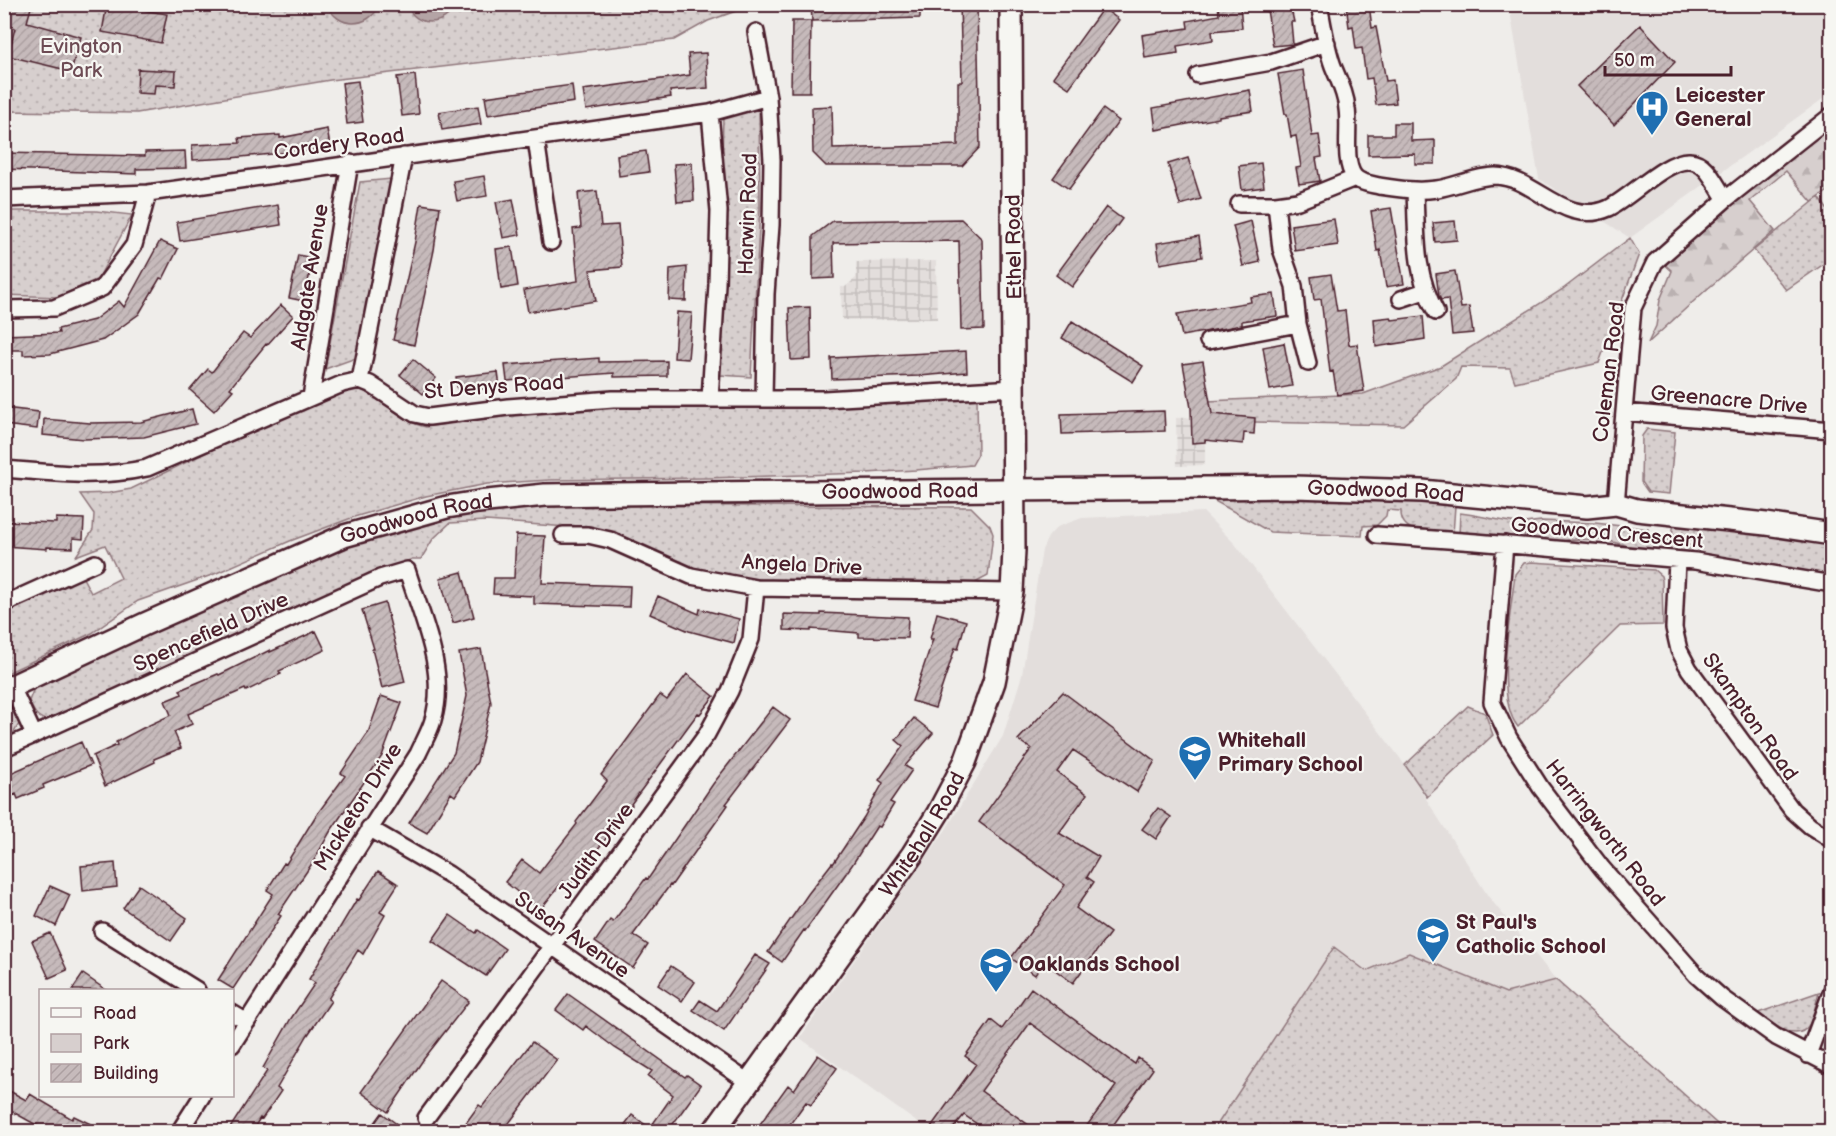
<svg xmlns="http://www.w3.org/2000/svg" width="1836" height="1136" viewBox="0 0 1836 1136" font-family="'Balsamiq Sans',sans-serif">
  <defs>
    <pattern id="industrial-grid" width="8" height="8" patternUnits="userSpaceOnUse" patternTransform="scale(1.5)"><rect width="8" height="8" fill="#e3dedc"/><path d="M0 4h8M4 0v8" fill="none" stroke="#c4bebd"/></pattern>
    <pattern id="green-dots" width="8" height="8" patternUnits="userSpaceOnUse" patternTransform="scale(1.5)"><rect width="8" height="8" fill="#d7cfce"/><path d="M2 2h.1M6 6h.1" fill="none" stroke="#bab1b1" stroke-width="1.8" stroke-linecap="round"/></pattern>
    <pattern id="forest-firs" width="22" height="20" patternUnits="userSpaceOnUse" patternTransform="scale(1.5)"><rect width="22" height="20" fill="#d7cfce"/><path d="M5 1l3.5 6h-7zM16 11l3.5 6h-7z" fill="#bab1b1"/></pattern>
    <pattern id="building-hatch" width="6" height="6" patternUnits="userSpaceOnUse" patternTransform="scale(1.5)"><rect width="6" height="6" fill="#c6babb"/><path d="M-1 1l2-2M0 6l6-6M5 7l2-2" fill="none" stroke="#ac9fa1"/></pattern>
  </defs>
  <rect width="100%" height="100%" fill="#efedea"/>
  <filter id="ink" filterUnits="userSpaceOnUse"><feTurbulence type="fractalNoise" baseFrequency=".0167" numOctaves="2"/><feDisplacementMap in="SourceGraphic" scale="12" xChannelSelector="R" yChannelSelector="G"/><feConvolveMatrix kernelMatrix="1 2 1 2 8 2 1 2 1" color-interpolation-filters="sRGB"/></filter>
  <g filter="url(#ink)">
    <!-- built -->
    <path fill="#e3dedc" d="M1509,5h322v88l-201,145 -91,-59z
      M1203,512l32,32 165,214 88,138 68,84 169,151h-796l-129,-93 145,-207 58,-95 19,-61 20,-125 6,-13 9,-10 25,-9z"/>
    <!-- industrial -->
    <path fill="url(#industrial-grid)" d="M936,261l1,58 -95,1 -1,-33h4l11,-9v-16z
      M1205,417v48l-28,1 -1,-48z"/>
    <!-- green -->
    <path fill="url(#green-dots)" stroke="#90777c" stroke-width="1.5" d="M4,5h749l-45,16 -34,19 -344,40 -193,33 -132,-2z
      M759,103l1,105 -9,169 -32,-2 6,-95 1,-69 -4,-47 1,-50z
      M391,179l-35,179 -31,11 35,-187z
      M1819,197l12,18v44l-45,31 -32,-40z
      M5,211h91l36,4 -34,64 -40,18 -53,-2z
      M1630,238l9,16 -40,109 -84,19 -5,-14 -49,-1 -5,12 -53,46 -196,-4 1,-20 155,-7 78,-28 122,-77z
      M357,388c25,9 43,34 69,39l79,-12 94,-8 226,-2 152,-7 1,56 -6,11 -56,5 -50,3 -157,5 -159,2 -63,4 -61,12 -72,21 -64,24 -78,34 -74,26 -46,32 -87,41 -1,-63 78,-35 9,17 30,-15 -16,-33 -29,11 17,-26 1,-16 -14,-20 29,-1 22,-4 128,-62 87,-37z
      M1647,429l28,3 -6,62 -21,-2 -7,-10 1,-46z
      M1213,496l187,4 55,6 -2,28c-18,-2 -53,3 -52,-23l-14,-1 -1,6 -9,9 -14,1 -1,10 -92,-4 -57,-32z
      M561,505l410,2 19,19 3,8 -5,42 -17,9 -214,-6 -43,-5 -39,-11 -53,-28 -28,-6 -108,-8 -36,2 -17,16 -12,20h-9l-363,162c-13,-3 -15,-9 -20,-20l5,-13 273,-127 93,-32 37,-8 36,-7z
      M1460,513c20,2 38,8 58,10l-1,17 -58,-5z
      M1541,521l54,2 53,6 1,6 44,11 -1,9 -52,-6 -35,-9 -33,-1 -17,4 -31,-3 1,-17z
      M1674,523l157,21v32l-133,-21 1,-13 -27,-7z
      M1532,562l122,8 7,6 1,4 1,45 -43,1 -102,101c-24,-29 -7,-115 -3,-153l9,-11z
      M5,705l6,3 8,16 -9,15 -5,2z
      M1468,706l17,7 8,22 -66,62 -22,-32z
      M1334,947l32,24 43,-18 97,40 50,-13 169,151h-512z
      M1819,992c-3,10 -5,24 -10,33 -13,20 -39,-3 -51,-12z"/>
    <!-- forest -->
    <path fill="url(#forest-firs)" stroke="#90777c" stroke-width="1.5" d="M1831,115v74l-19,13 -26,-31 -36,30 25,30 -70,60 -57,52 8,-17 4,-26 12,-29 -11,-10z"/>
    <!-- water -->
    <path fill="#b4a4a5" stroke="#8a6f74" stroke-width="1.5" d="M327,5h53c-12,24 -42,24 -53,0z
      M407,5v-1l48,1c-9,22 -40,23 -48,0z"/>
    <!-- building -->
    <path fill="url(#building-hatch)" stroke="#4a1f2b" stroke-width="1.5" d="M4,4h28l-5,18 54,15 -10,34 -63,-15 7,-28 -11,-3z
      M107,4l60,10 -6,29 -59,-11z
      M811,4h109v14l-108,3z
      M960,4h17l3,143 -18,19h-136l-13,-13 -1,-46 20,-1 1,43 125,-4v-63h4z
      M1218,4h22l2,24 -30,3 1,9 -36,6 1,7 -33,5 -3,-23 46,-7 -1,-7 32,-6z
      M1266,4h24l4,18h-3l2,22 -20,2z
      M1346,4h23l3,24 4,-1 10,54 7,-1 3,23 -20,2 -4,-27 -6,1 -4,-31 -6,1 -3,-23 -4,1z
      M1103,8l16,12 -50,68 -16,-11z
      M792,21h19l-1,71h-19z
      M1640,25l35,37 -61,63 -37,-39z
      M706,53l2,35 -38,3 1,6 -85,13 -3,-20 107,-15 -2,-21z
      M138,69l38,2 -1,15 -20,-1 -1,9 -17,-1z
      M1303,70l9,66 7,-1 3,22 -6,1 4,23 -21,3 -3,-16 5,-1 -5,-31 -5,1 -4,-23h-2l-7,-40z
      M415,75l4,39 -17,2 -5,-39z
      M358,81l5,41 -16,2 -5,-41z
      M572,85l2,17 -86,13 -3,-18z
      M1250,90l3,21 -34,5v2l-63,12 -3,-22z
      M478,106l3,18 -39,6 -3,-18z
      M1103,109l16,12 -50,68 -16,-11z
      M1394,123h17v18l24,-1v24h-20v-10l-47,1v-20h26z
      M327,129l3,17 -37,8 -1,-2 -61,6 -38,2 -1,-15 48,-2 -1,-5 41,-3v3z
      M185,151l1,17 -50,1v5l-132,-5v-16l141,3v-4z
      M646,151l3,21 -30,4 -2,-21z
      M1188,158l13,41 -21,6 -12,-41z
      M692,163l2,38 -17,1 -3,-38z
      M1261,163l3,24 -22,3 -3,-24z
      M484,176l3,20 -30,5 -4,-20z
      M597,191l4,35 17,-1 4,42 -32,3 6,31 -68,11 -4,-22 54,-9 -5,-52 8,-1 -3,-35z
      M513,199l7,36 -17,3 -7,-36z
      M421,204l19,3 -6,43 -20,95 -21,-5 22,-98z
      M278,205l3,20 -101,16 -3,-19z
      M1106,207l16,12 -50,68 -16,-12z
      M1391,208l13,76 -18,3 -6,-37 -3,1 -6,-40z
      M961,219l21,20 2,90 -23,1 -2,-89 -126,2 1,35 -21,1v-43l20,-15z
      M1334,219l4,26 -43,6 -4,-26z
      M1251,221l9,41 -17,4 -10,-40z
      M1455,221l2,19 -22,2 -2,-19z
      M1199,236l3,21 -42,7 -3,-21z
      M160,241l18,8 -15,30 -3,-1 -21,36 -36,26 -53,14 -27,1v-5h-19v-15l55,-2 -1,-4 36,-9 25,-19 5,6z
      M512,247l6,39 -17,3 -5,-40z
      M298,255l15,3 -9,43 -15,-3z
      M687,267l-1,34 -17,-1 1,-31z
      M1455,271l6,37 8,-1 4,26 -21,2 -4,-36 -7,1 -2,-4 -3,-22z
      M1331,274l6,37 8,-1 4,35 8,-1 7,47 -27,4 -4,-24 -3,1 -9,-73 -7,1 -3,-23z
      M1274,294l3,22 -35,5v4l-60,11 -5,-22 74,-12 -1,-5z
      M281,305l12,11 -26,29 -1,-1 -36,44 3,2 -19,21 -24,-21 18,-21 4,3 31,-39 7,5z
      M810,307l1,52 -20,1 -2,-52z
      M677,312l15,1 -4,46 -14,-1z
      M1423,316l2,23 -49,8 -2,-28 17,-2 1,3z
      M1072,321l71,45 -10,16 -71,-44z
      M1284,343l8,43 -22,4 -7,-43z
      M966,351l1,21 -48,4 -87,3 -1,-21z
      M599,358v4l68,-1v15l-53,1v-4l-107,8 -2,-16z
      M413,359l23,19 -13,16 -23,-19z
      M1203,361l9,53 43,4 -1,16 -10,-1 -1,11 -38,-4v2l-13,1 -1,-35 -8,-44z
      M498,372l2,15 -42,5 -2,-15z
      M4,408l35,4 -2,17 -33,-4z
      M192,409l4,15 -52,13 -60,2 -41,-4 1,-16 46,4 51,-1z
      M1164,411l1,20 -103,3 -1,-20z
      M56,518l28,1 -1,20 -10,-1v10l-26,-1v2l-43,-3v-25l52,2z
      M516,535l29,1 -3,47 88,3 -1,21 -95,-3v-8l-41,-2 1,-16h20z
      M462,572l12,45 -21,6 -13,-45z
      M658,596l41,18 1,-5 39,10 -5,24 -45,-12 -39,-17z
      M385,603l20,79 -23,6 -10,-39h2l-12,-39z
      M821,613l87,4 -1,21 -48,-1v-4l-48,-4v2l-27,-1v-16l37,1z
      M937,613l29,8 -8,28 -3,-1 -20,60 -23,-7 21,-62h-3z
      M316,631l9,19 -46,21 2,3 -35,17 -1,-2 -57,25 4,10 -18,8 7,16 -27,11 1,3 -50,24 -12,-30 24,-11 -1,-3 27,-14 28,-13 -6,-14 17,-7 -2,-4 38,-16 1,1 51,-25v2z
      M481,649l10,54 -14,59 -22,34 -4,-3 -24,40 -18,-10 45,-70 13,-57 -8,-43z
      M687,674l27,22 -14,18 -2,-1 -67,91 1,1 -63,81 -6,-5 -23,29 -35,-28 17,-22 17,13 38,-49 -1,-2 31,-41 -6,-6 59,-80 7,5z
      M1063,692l92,69 -18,31 -64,-42 -16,22 30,22 -28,39 40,24 -12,20 7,5 -18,26 34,25 -37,50 -29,-21 -9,13 -24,-17 54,-73 -86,-63 52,-73 -13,-9z
      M381,696l21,7 -20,53 -52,76 -17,30 -35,52 3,2 -48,73 -15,-9 55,-86 -6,-4 17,-27 2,1 29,-47 30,-41 -4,-3 27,-40z
      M773,707l17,13 -64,84 2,1 -57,81 -1,-1 -37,50 15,10 -15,23 -38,-26 15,-22 3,2 33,-44 2,1 65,-95z
      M914,718l19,15 -28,33 7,4 -22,32 4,2 -14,23 -3,-1 -25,39 -47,66 -1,-1 -22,32 -14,-10 40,-58 24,-31 1,1 31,-47 19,-34 -4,-3 24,-34 -7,-6z
      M81,742l10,23 -48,20 1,3 -26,11 -2,-5 -12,6v-24z
      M1158,808l13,9 -15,22 -14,-10z
      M115,863l2,24 -34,4 -2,-25z
      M378,871l20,13 -18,28 5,3 -22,39 -5,-4 -30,49 3,2 -24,35 -30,52 4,3 -19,28 -2,-1 -8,13h-24l39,-60 -4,-3 27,-48 25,-37 -6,-4 48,-80 2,1z
      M139,885l48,33 -16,23 -48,-33z
      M50,886l20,9 -14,31 -20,-10z
      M450,915l26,18 2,-3 27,19 -19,27 -54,-35z
      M50,933l17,37 -18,8 -17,-37z
      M755,955l15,9 -46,67 -31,-21 7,-10 17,11z
      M671,966l24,16 -13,19 -24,-16z
      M83,974l23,16h-34z
      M441,981l28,20 -46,59 -35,52 -27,-20z
      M1031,988l104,76 3,-6 15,11 -44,62h-26l33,-45 -86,-63 -49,68 56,40h-50l-23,-16 -13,16h-23l48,-67 -11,-8 26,-36 11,9z
      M568,994l117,83 2,-2 14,10 -33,46h-48l12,-16 18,13 23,-33 -25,-19 4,-5 -37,-23 -29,-22 -3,4 -27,-20z
      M532,1042l25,18 -54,71h-43l19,-26 3,2z
      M818,1055l19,13 -26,37 -5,-3 -21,29h-30l33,-46 6,5z
      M4,1088l22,12 4,-6 42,25 2,-3 31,15h-58l-43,-24z
      M382,1113l24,18h-37z"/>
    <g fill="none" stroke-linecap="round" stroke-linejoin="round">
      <defs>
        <path id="street" d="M1319,4c4,21 7,43 14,62 6,15 13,28 14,43 3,20 -4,52 7,67 5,7 17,8 25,10 20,3 38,6 58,3 19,-3 39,-13 58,-13 41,1 69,52 114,32 22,-11 58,-49 81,-47 18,1 26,26 36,38
          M756,32l12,65 4,63 -1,65 -5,69 -2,105
          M1198,75l73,-13 56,-19
          M710,113l9,98 -2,73 -7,115
          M536,139l15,103
          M1415,191c2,44 -1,82 21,121
          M4,199l144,-6 562,-80 58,-16
          M1239,204h37
          M1401,299l24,-8
          M4,309l50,-1 48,-20 32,-43 14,-52
          M1208,341l90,-17
          M1308,363l-10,-39 -4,-38 -13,-37 -5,-45 22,-3 57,-23
          M360,380l44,-224
          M311,397l39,-234
          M1624,412l208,18
          M4,469c52,4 92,10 143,-1l195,-84 18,-4 10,4 45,30 14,3 79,-10 105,-8h211l191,-11
          M1616,504l17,-196 22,-46 71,-63 106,-84
          M563,535h25l22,5 81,36 65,12 256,4
          M1377,535l99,7 219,19 137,23
          M1505,544l-13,158 17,36 32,50 61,80 94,107 26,23 54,39 56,29
          M1677,560l-3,68 5,22 10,19 103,141 18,16 22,14
          M4,604l91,-41
          M12,687l22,48 346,-157 27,-8c14,46 41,101 26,150 -3,11 -10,23 -15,34l-186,291
          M4,748l30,-13
          M369,828l79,46 300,208
          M102,931l95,59
          M232,1013l15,9
          M1808,1055l24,-65
          M426,1118l281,-384 23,-43 21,-52 5,-51
          M179,1132l23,-36"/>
        <g id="secondary">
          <path id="s1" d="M4,690l141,-66 199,-88 103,-29 31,-5 67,-7 67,-1 682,-7 128,4 165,16 29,-3 21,6 129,14 66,10"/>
          <path id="s2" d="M713,1132l199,-277 26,-42 27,-51 29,-80 18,-90 2,-42 -3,-546"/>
        </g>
      </defs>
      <!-- street casing -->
      <use href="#street" stroke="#4a1f2b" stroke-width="20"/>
      <!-- secondary casing -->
      <use href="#secondary" stroke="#4a1f2b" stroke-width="26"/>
      <!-- street -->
      <use href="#street" stroke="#f6f6f2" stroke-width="15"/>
      <!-- secondary -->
      <use href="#secondary" stroke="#f6f6f2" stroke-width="21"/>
    </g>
  </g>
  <!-- icons -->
  <defs>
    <symbol id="hospital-pin" viewBox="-11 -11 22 30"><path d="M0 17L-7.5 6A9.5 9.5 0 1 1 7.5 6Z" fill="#1f6fb2" stroke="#f6f6f2"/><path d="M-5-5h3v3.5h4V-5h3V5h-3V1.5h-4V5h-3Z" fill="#fff"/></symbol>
    <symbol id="school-pin" viewBox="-11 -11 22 30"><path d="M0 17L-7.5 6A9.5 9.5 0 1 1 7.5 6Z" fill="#1f6fb2" stroke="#f6f6f2"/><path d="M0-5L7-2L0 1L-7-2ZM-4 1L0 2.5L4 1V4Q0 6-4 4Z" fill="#fff"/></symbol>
  </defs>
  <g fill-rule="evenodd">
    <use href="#hospital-pin" x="1633" y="88" width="38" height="52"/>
    <use href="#school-pin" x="1176" y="733" width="38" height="52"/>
    <use href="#school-pin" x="1414" y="915" width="38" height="52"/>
    <use href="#school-pin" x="977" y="945" width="38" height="52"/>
  </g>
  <g text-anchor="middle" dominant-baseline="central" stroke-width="4.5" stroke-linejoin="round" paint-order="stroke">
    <!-- park labels -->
    <g font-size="21" fill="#6d4b54" stroke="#f6f6f2">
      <text x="81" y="46">Evington<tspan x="81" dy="24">Park</tspan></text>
    </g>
    <!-- poi labels -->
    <g font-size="21" font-weight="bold" fill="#4a1f2b" stroke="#f6f6f2" text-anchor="start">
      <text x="1675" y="95">Leicester<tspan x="1675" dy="24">General</tspan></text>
      <text x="1218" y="740">Whitehall<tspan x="1218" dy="24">Primary School</tspan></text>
      <text x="1456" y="922">St Paul's<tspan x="1456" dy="24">Catholic School</tspan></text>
      <text x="1019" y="964">Oaklands School</text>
    </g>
    <!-- street labels -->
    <g font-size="21" fill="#4a1f2b" stroke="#f6f6f2">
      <text transform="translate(339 144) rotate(-8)">Cordery Road</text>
      <text transform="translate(748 214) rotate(-88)">Harwin Road</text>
      <text transform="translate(1014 247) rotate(-91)">Ethel Road</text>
      <text transform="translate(310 277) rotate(-81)">Aldgate Avenue</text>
      <text transform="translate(1609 372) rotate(-83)">Coleman Road</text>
      <text transform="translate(494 387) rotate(-4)">St Denys Road</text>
      <text transform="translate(1729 400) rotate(5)">Greenacre Drive</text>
      <text stroke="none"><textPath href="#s1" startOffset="934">Goodwood Road</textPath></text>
      <text stroke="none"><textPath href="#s1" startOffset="1420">Goodwood Road</textPath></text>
      <text stroke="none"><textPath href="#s1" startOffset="448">Goodwood Road</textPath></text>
      <text transform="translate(1607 533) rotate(5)">Goodwood Crescent</text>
      <text transform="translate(802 565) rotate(3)">Angela Drive</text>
      <text transform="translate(211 632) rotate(-24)">Spencefield Drive</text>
      <text transform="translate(1750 717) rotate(55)">Skampton Road</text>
      <text transform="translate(358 807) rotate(-58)">Mickleton Drive</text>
      <text transform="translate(1605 833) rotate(52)">Harringworth Road</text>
      <text stroke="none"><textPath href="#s2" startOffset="364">Whitehall Road</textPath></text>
      <text transform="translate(596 851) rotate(-54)">Judith Drive</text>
      <text transform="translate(572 935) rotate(35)">Susan Avenue</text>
    </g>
  </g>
  <!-- margin -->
  <rect width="1836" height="1136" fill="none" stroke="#f6f6f2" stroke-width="24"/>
  <rect x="12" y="12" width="1812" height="1112" fill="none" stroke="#4a1f2b" stroke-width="2" filter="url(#ink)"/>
  <!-- legend -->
  <rect x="39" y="989" width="195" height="108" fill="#f6f6f2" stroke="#b1a0a2" stroke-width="1.5"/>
  <rect x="51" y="1008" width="30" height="9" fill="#f6f6f2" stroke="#b1a0a2" stroke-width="1.5"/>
  <text x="93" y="1019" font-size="18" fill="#4a1f2b">Road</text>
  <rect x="51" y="1034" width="30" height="18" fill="#d7cfce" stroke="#b1a0a2" stroke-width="1.5"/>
  <text x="93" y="1049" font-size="18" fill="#4a1f2b">Park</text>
  <rect x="51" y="1064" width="30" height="18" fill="url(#building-hatch)" stroke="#b1a0a2" stroke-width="1.5"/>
  <text x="93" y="1079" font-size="18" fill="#4a1f2b">Building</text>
  <!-- scale -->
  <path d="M1605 66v9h126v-9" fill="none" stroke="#4a1f2b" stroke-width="3"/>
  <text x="1614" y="66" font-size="18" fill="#4a1f2b" stroke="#f6f6f2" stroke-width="4.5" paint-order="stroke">50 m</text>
</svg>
